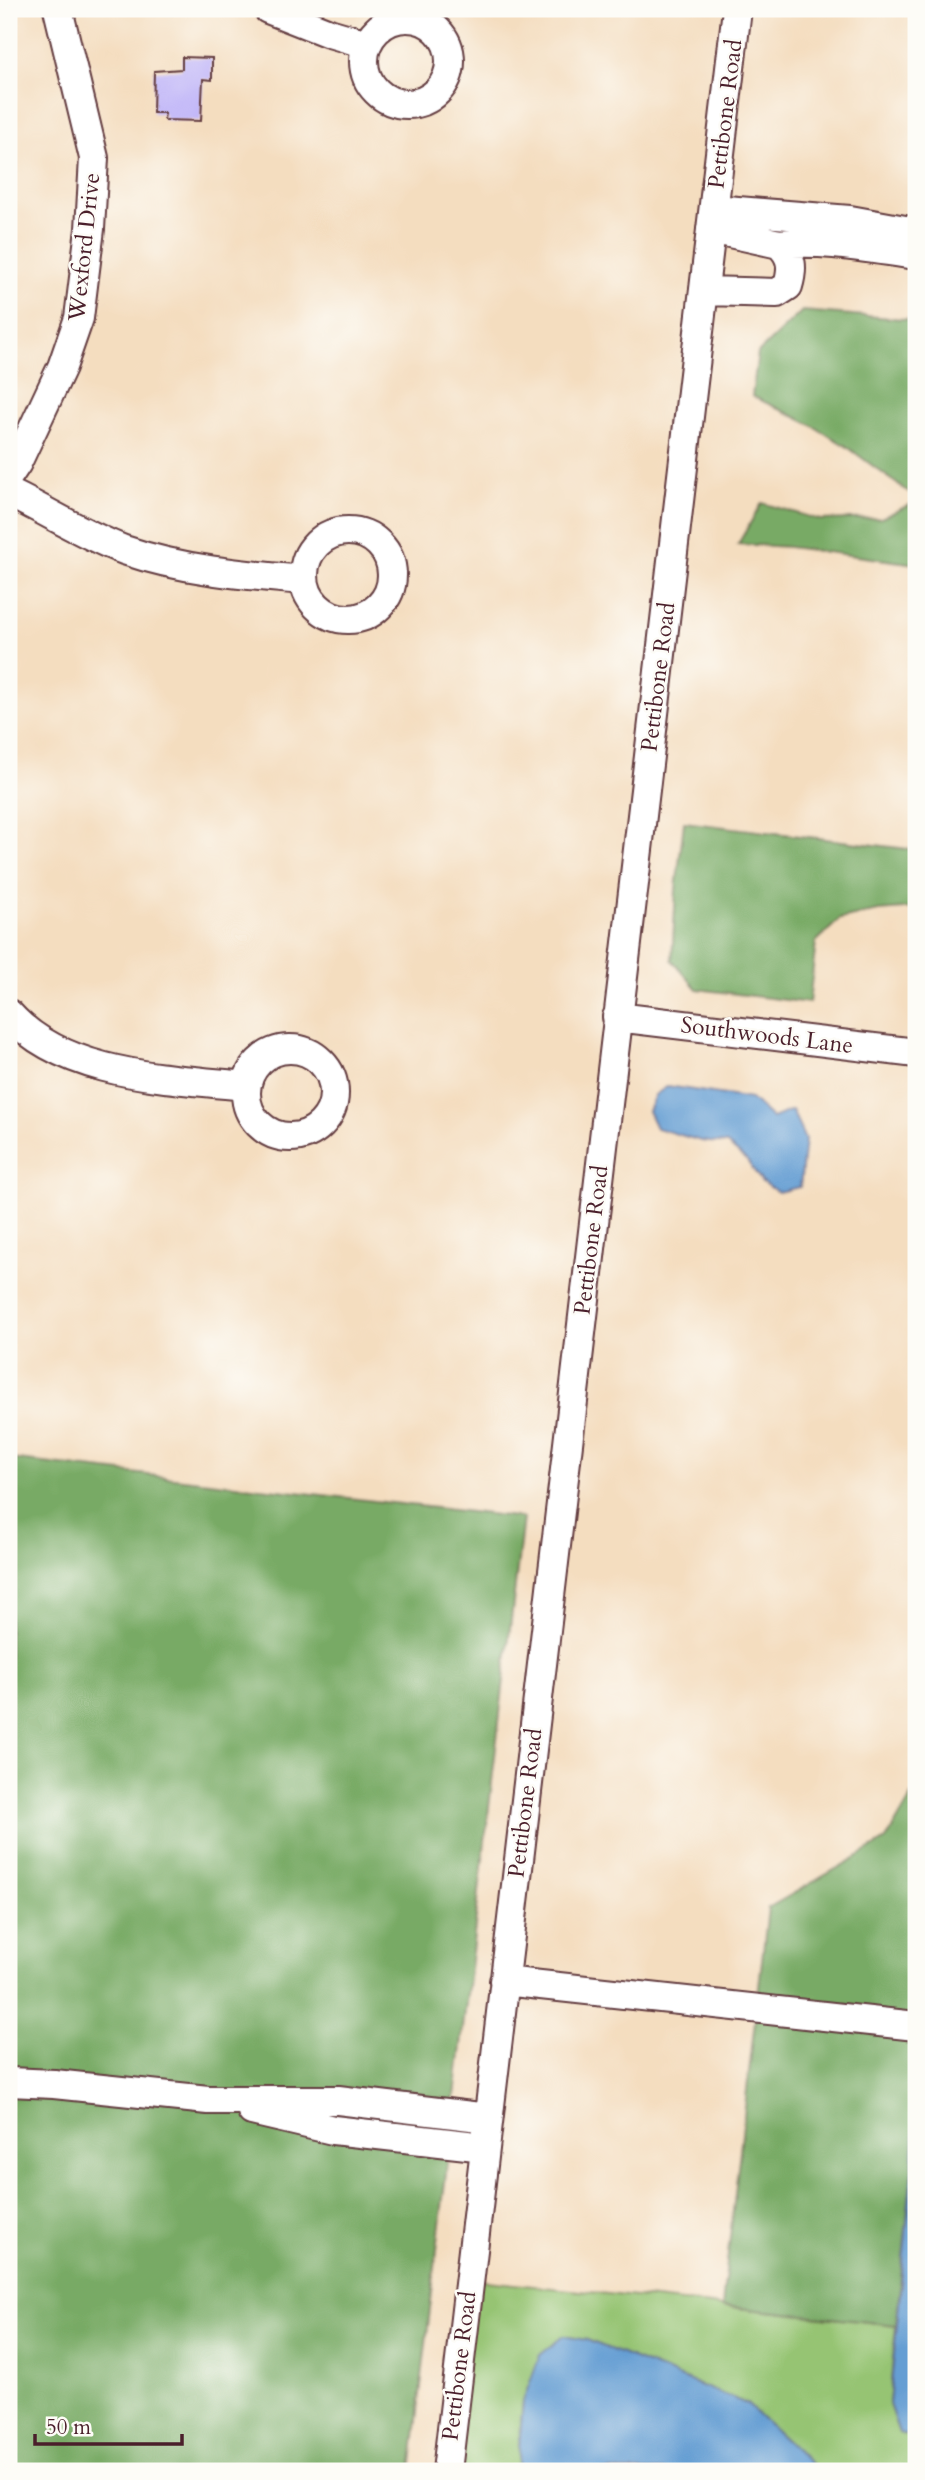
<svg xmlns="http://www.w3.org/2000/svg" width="925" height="2480" viewBox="0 0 925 2480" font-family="Cardo,serif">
  <rect width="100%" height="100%" fill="#fdfcf7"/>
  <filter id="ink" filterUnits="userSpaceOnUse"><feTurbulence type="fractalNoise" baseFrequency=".0143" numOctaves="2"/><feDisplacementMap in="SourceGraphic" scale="14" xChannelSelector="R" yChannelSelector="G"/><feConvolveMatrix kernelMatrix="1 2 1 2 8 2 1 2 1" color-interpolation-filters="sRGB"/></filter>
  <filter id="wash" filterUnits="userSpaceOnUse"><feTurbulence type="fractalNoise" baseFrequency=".00686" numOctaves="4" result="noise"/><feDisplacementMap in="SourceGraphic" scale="28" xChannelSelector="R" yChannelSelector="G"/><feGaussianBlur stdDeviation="1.57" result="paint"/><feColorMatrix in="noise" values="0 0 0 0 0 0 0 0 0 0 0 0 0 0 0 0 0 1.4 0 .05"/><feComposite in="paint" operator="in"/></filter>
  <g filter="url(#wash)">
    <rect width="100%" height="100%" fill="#f4ddbf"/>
    <!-- green -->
    <path fill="#96c473" stroke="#70724f" stroke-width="2" d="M469,2279l427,46 -7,79 10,29 17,5v33h-101l-4,-7 -64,-60 -160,-64 -24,-4 -40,65 -6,70h-70z"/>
    <!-- forest -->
    <path fill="#78aa65" stroke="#616448" stroke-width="2" d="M802,311l114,9v178l-70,-52 -38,-23 -56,-27 6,-43z
      M916,502v62l-127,-17 -51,-3 24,-41 58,17 61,-2z
      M684,822l232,28v58l-37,3 -39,8 -24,23 -7,61 -112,-14 -25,-29 4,-71z
      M9,1459l514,59 -112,953h-402z
      M916,1789v316l-3,57 -17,163 -174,-19 46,-398 118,-68z"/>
    <!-- water -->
    <path fill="#659ed3" stroke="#585e7f" stroke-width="2" d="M668,1086l83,13 21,19 20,-8 13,30 -5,47 -22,5 -16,-10 -15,-21 -20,-17 -26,-3 -45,-13 -8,-17 7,-16z
      M916,2105v333l-17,-5 -10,-29 24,-242z
      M563,2336l24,4 160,64 64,60 4,7h-298l6,-70 17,-46z"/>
    <g id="blocks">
      <!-- building -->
      <path fill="#c2b8f8" d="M182,57l30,1v22l-9,-1 -2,42 -37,-1 1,-7h-12l1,-42 28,-2z"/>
    </g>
  </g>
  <g filter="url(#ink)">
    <use href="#blocks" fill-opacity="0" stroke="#643c41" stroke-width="2"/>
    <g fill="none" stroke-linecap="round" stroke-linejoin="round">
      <defs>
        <path id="minor" d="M268,9l61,24 38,11
          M364 61a43 43 0 1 1 86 0a43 43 0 1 1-86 0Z
          M714,209l136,11 66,12
          M779,244c46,-5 92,5 137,11
          M704,291l73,2 11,-7c5,-17 5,-30 -9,-42l-68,-15
          M9,475l8,-12 45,-96 17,-49 11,-89 4,-71 -36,-149
          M9,493c38,18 75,42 115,57 58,20 119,25 180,30
          M304 575a44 44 0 1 1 88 0a44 44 0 1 1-88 0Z
          M9,1014c56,63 160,64 237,72
          M617,1017l299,36
          M246 1093a44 44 0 1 1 88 0a44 44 0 1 1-88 0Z
          M504,1981l412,45
          M9,2082l45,2 154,16h130l150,18
          M252,2111l81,19 152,17
          M447,2471l290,-2462"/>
      </defs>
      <!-- minor casing -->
      <use href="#minor" stroke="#643c41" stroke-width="32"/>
      <!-- minor -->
      <use href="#minor" stroke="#fff" stroke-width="28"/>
    </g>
  </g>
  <g text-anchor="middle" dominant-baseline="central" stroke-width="5" stroke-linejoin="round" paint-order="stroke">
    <!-- street labels -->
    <g font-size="23" fill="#4a1f2b" stroke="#fdfcf7">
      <text transform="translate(725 114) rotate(-83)">Pettibone Road</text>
      <text transform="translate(84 247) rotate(-84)">Wexford Drive</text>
      <text transform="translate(658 677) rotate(-83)">Pettibone Road</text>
      <text transform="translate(767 1035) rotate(7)">Southwoods Lane</text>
      <text transform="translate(591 1240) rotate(-83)">Pettibone Road</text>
      <text transform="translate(525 1803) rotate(-83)">Pettibone Road</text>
      <text transform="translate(459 2366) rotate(-83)">Pettibone Road</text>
    </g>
  </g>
  <!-- margin -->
  <rect width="925" height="2480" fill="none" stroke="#fdfcf7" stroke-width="35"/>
  <!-- scale -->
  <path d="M35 2434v10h147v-10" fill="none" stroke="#4a1f2b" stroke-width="3.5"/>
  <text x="46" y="2434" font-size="21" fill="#4a1f2b" stroke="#fdfcf7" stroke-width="5" paint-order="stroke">50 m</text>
</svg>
